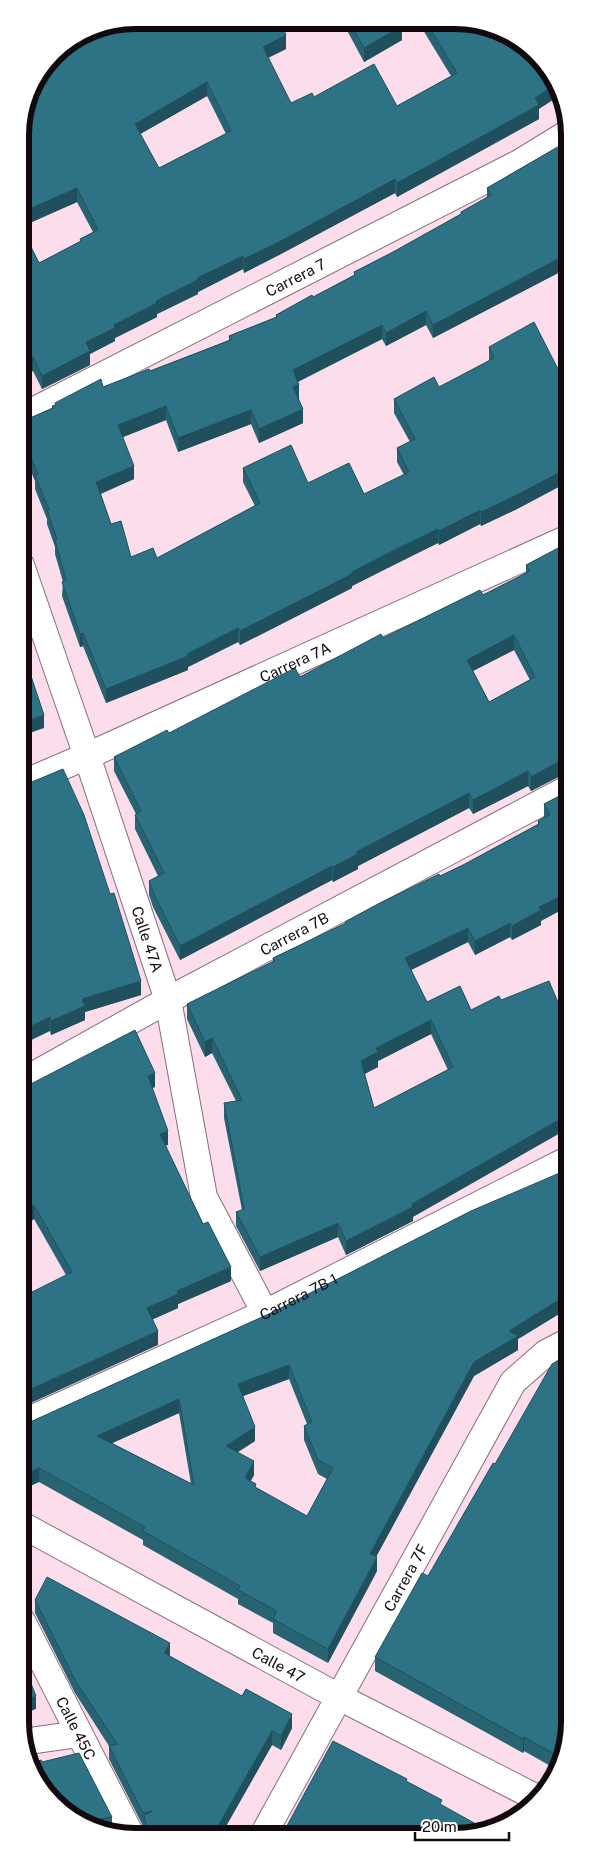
<svg xmlns="http://www.w3.org/2000/svg" width="590" height="1857" viewBox="0 0 590 1857" font-family="'Public Sans',sans-serif">
  <rect width="100%" height="100%" fill="#fbddeb"/>
  <g fill="none" stroke-linecap="round" stroke-linejoin="round">
    <defs>
      <g id="street">
        <path id="s1" d="M21,417l498,-254 49,-30"/>
        <path id="s2" d="M21,565l66,191 81,244 36,197 61,116"/>
        <path id="s3" d="M21,784l66,-28 481,-218"/>
        <path id="s4" d="M21,1082l147,-82 401,-212"/>
        <path id="s5" d="M22,1423l243,-110 304,-154"/>
        <path id="s6" d="M22,1525l317,172 200,102"/>
        <path id="s7" d="M22,1621l109,214"/>
        <path d="M22,1742l57,-8"/>
        <path id="s8" d="M263,1835l250,-453 33,-29 23,-12"/>
      </g>
    </defs>
    <!-- street casing -->
    <use href="#street" stroke="#886e7a" stroke-width="28"/>
    <!-- street -->
    <use href="#street" stroke="#fff" stroke-width="26"/>
  </g>
  <!-- wall -->
  <path fill="#286372" fill-rule="evenodd" d="M342,21l58,1 2,18 -38,22z
    M423,22h55l61,87v10l-142,78 -2,-4 -116,62 -35,18 -1,-4 -45,23v2l-41,20v3l-42,21v3l-25,13v11l-48,24 -9,-18 -12,6 -1,-250 55,-88 16,-10 190,-6 5,26 -18,9 23,45 23,-6 83,9 54,-30 -28,-46zM207,96l19,38 -67,34 -19,-34zM77,202l16,30 -13,7v3l-41,21 -18,-36z
    M568,141v141l-6,-11 -129,67 -7,-13 -40,21 -4,-7 -84,43 1,17h-1l5,24 -44,20 -8,-19 -73,28 -12,-32 -43,17 11,42 -33,15 10,30 20,33 26,1 98,-52 -12,-24v-14l65,15 56,11 40,-19 -7,-13v-14l13,-6 -16,-29v-14l45,-12 50,-26v-14l70,24 9,-5 -2,122 -2,-4 -47,25 -36,17 -1,-2 -41,21 -1,-2 -46,22 -40,21v2l-112,57 -2,-3 -50,25v3l-82,33 -23,-57 -3,1 -18,-51 1,-14 -8,-28v-7l-8,-23v-5l-12,-30v-8l-14,-33v-26l31,-14v-2l3,-1v-2l95,-32 79,-31v-4l47,-19v-2l37,-18 41,-22v-3l39,-20 68,-38v-2l26,-14v-10z
    M568,548l1,225 -7,2 -31,16 -3,-5 -55,28 -4,-6 -111,58v3l-25,13 -1,-2 -152,80 -27,-53 -4,-12v-14l9,-5 -23,-47v-14l1,-1 -22,-43v-14l186,-80 83,-39 100,-43 43,-22v-8zM514,650l16,30 -41,22 -16,-31z
    M21,785l120,210 -56,17v8l-34,15 -1,-4z
    M569,791l-28,130v4l-29,15 -2,-3 -35,18 -7,-13 -57,28 16,32 44,8 -58,207v4l-67,34 -8,-18 -78,34 -24,-45v-14l6,-2 -18,-92v-15l12,-2 -24,-48 -7,4 -18,-38v-15l86,-42v-4l72,-34v-2l118,-57 75,-41v-3l6,-4v-13zM431,1034l17,36 -74,38 -10,-34 14,-7v-6z
    M155,1087l-3,1 16,57h-3l66,136 -53,23v4l-25,11 5,26 -92,-70 -32,-56 -12,8 -1,-137z
    M569,1169v136l-10,6v3l-41,25v11l-44,26 -98,181 1,14 -49,92 -55,-30v-10l-35,-19v-5l-95,-54v-5l-104,-58 -11,-59 243,-110zM289,1379l18,45 -3,2v14l14,34 9,5 -20,37 -51,-28 -6,-7 4,-6 -17,-23 18,-11 -12,-45zM179,1413l12,71 -79,-41z
    M35,1600l135,56 122,72 -11,22 -9,-5 -51,90h-83l5,-5 1,-4h-1l-34,-67v-13l-34,-53 -40,-80z
    M375,1657l195,72 -16,39 -30,-17 -1,2 -148,-82z
    M42,1762l70,55v13l-6,1 -52,-28z"/>
  <!-- shaded-wall -->
  <path fill="#20505d" d="M402,26v14l-38,22v-14z
    M286,35v14l-23,11v-13z
    M207,82v14l-72,41v-13z
    M553,86l6,10 -20,13v10l-142,78v-14z
    M395,179v14l-116,62 -35,18v-14z
    M77,188v14l-57,25v-14z
    M243,256v13l-45,23v2l-41,20v3l-42,21v3l-25,13v11l-48,24v-13l44,-34 28,-17 42,-24 41,-23z
    M562,257v14l-129,67v-13z
    M426,311v14l-40,21v-13z
    M382,325v14l-89,45v-14z
    M33,357v14l-12,6v-14z
    M299,385v14l-6,2v-14z
    M166,406v14l-48,19v-14z
    M303,409v14l-44,20v-14z
    M251,410v14l-73,28v-14z
    M134,466v13l-38,16v-13z
    M564,470v14l-47,25 -36,17v-14z
    M568,474v13l-2,1v-13z
    M480,510v14l-41,21v-14z
    M438,529v14l-86,43v2l-112,57v-14l112,-59z
    M238,628v14l-50,25v3l-82,33v-14l81,-35z
    M83,633v13l-3,1v-13z
    M514,635v15l-47,24v-14z
    M27,647v13l-5,2v-13z
    M44,715v13l-23,8v-13z
    M562,760v15l-31,16v-14z
    M528,771v15l-55,28v-14z
    M469,793v15l-111,58v3l-25,13v-15l23,-15z
    M332,866v14l-152,80v-14z
    M569,892v14l-28,15v4l-29,15v-14l27,-19z
    M510,923v14l-35,18v-14z
    M468,928v14l-63,31v-15z
    M141,981v14l-56,17v8l-34,15v-14l31,-22z
    M50,1017v14l-29,14v-14z
    M431,1020v14l-53,27v6l-17,9v-15l15,-13z
    M212,1038v15l-7,4v-15z
    M155,1073v14l-7,3v-14z
    M569,1114v14l-156,89v4l-67,34v-14z
    M168,1131v14l-8,2v-13z
    M34,1205v14l-12,8v-14z
    M338,1223v14l-78,34v-14z
    M231,1267v14l-53,23v4l-31,14v-14l30,-17z
    M569,1291v14l-10,6v3l-41,25v11l-44,26 -104,192v-14l104,-192 35,-31 48,-33z
    M158,1331v14l-136,62v-14z
    M289,1365v14l-51,19v-14z
    M179,1399v14l-82,37v-14z
    M255,1427v14l-29,19v-14z
    M254,1461v14l-9,17v-14z
    M39,1468v14l-17,8v-14z
    M377,1557v14l-49,92v-14z
    M170,1643v13l-6,-3z
    M36,1696v13l-14,5v-12z
    M292,1714v14l-11,22v-14z
    M272,1731v14l-51,90h-8z
    M524,1737v14l-1,2v-14z"/>
  <!-- building -->
  <path fill="#2e7385" stroke="#20505d" fill-rule="evenodd" d="M135,20l145,1 6,14 -23,12 28,56 21,-10 2,4 60,-33 23,42 60,-33 -31,-51h52l58,32 17,32 -18,12 4,7 -142,78 -2,-4 -116,63 -35,17 -1,-3 -46,22 1,2 -42,21 1,2 -43,22 1,3 -29,14 4,9 -48,25 -9,-19 -12,6 -1,-138 19,38 42,-22 -1,-2 18,-9 -21,-42 -57,25v-86l12,-43 27,-35 32,-20zM207,82l24,49 -72,37 -24,-44z
    M349,21l51,1 2,4 -38,22z
    M568,141v128l-6,-12 -129,68 -7,-14 -40,22 -4,-8 -89,45 6,15 -6,2 10,22 -44,20 -8,-19 -73,28 -12,-32 -48,19 16,41 -38,16 15,42 10,-3 10,36 22,-9 4,10 103,-55 -17,-35 48,-23 17,38 41,-20 15,31 45,-22 -12,-24 18,-9 -21,-40 40,-22 5,10 55,-29 -5,-11 45,-25 25,49 9,-5v108l-2,1 -2,-5 -47,25 -36,17 -1,-2 -41,21 -1,-2 -46,22 -40,21v2l-112,57 -2,-3 -51,26 1,2 -82,33 -23,-56 -3,1 -18,-52 4,-2 -11,-40 2,-1 -10,-29h2l-14,-35 3,-1 -17,-40v-12l32,-14 -1,-2 4,-1 -1,-2 46,-24 2,8 46,-18 1,2 81,-31 -2,-4 48,-19 -1,-2 36,-20 1,2 42,-22 -1,-3 39,-20 68,-38v-2l30,-17 -4,-7z
    M560,547l3,4 5,-3 1,211 -7,1 -31,17 -3,-6 -55,29 -4,-7 -113,59 2,2 -25,13 -1,-1 -152,80 -27,-54 -4,-11 15,-8 -29,-58 6,-4 -27,-54 53,-27 2,3 126,-65 5,9 81,-43 2,4 97,-48 3,5 47,-24 -4,-6zM514,635l21,42 -46,25 -22,-42z
    M21,632l6,15 -5,2 22,66 -23,8z
    M63,769l21,46 26,79 4,-1 27,88 -59,18 3,7 -34,15 -1,-4 -29,14v-246l6,-1z
    M569,791v101l-30,15 2,3 -29,16 -2,-3 -35,18 -7,-13 -63,30 22,44 33,-16 11,24 28,-14 2,4 48,-19 10,24 10,-5v114l-157,90 1,3 -67,34 -8,-18 -78,34 -24,-45 8,-3 -20,-106 18,-3 -30,-62 -7,4 -18,-38 87,-43 -1,-3 73,-35 -1,-1 33,-18 61,-30 1,2 23,-11 76,-41 -1,-3 12,-6 -6,-11zM431,1020l22,47 -79,41 -13,-47 17,-9 -2,-4z
    M135,1030l20,43 -7,3 20,55 -8,3 43,90 5,-2 23,45 -54,24 1,3 -31,14 11,23 -136,62v-96l50,-25 -38,-67 -12,8 -1,-123 8,-5z
    M569,1169v122l-12,7 2,2 -50,31 9,5 -44,26 -104,192 7,3 -49,92 -55,-30 4,-8 -39,-21 2,-4 -97,-55 2,-4 -106,-59 -17,8v-52l6,-1 243,-110 200,-102zM289,1365l23,57 -8,4 14,34 15,8 -26,48 -52,-29 1,-3 -11,-6 9,-17 -28,-15 29,-19 -17,-43zM179,1399l15,86 -97,-49z
    M569,1354l1,375 -12,27 -34,-19 -1,2 -148,-82 47,-84 6,3 65,-113 2,1 57,-100z
    M47,1577l123,66 -6,10 78,43 4,-7 46,25 -11,22 -9,-5 -59,104h-75l5,-5 3,-7 -2,-8 8,-4 -9,2 -34,-67 8,-2 -42,-64 -40,-80z
    M22,1661l14,35 -14,6z
    M333,1741l74,38 -1,2 36,19 -2,4 45,25 2,-5 4,3 -14,8h-195z
    M79,1753l33,64 -25,4 -33,-18 -22,-40 9,-3 1,2z
    M117,1828l7,7h-12l-4,-3z
    M273,1831l6,4h-9z"/>
  <g text-anchor="middle" dominant-baseline="central" stroke-width="4" stroke-linejoin="round" paint-order="stroke">
    <!-- street labels -->
    <g font-size="15" fill="#130a0f" stroke="#fff">
      <text stroke="none"><textPath href="#s1" startOffset="308">Carrera 7</textPath></text>
      <text stroke="none"><textPath href="#s3" startOffset="300">Carrera 7A</textPath></text>
      <text stroke="none"><textPath href="#s4" startOffset="311">Carrera 7B</textPath></text>
      <text stroke="none"><textPath href="#s2" startOffset="395">Calle 47A</textPath></text>
      <text stroke="none"><textPath href="#s5" startOffset="304">Carrera 7B 1</textPath></text>
      <text stroke="none"><textPath href="#s8" startOffset="294">Carrera 7F</textPath></text>
      <text stroke="none"><textPath href="#s6" startOffset="292">Calle 47</textPath></text>
      <text stroke="none"><textPath href="#s7" startOffset="120">Calle 45C</textPath></text>
    </g>
  </g>
  <!-- crop -->
  <path d="M0 0H590V1857H0ZM135 29H455A106 106 0 0 1 561 135V1722A106 106 0 0 1 455 1828H135A106 106 0 0 1 29 1722V135A106 106 0 0 1 135 29Z" fill="#fff" fill-rule="evenodd"/>
  <path fill="none" stroke="#130a0f" stroke-width="6" d="M135 29H455A106 106 0 0 1 561 135V1722A106 106 0 0 1 455 1828H135A106 106 0 0 1 29 1722V135A106 106 0 0 1 135 29Z"/>
  <!-- scale -->
  <path d="M415 1832v8h94v-8" fill="none" stroke="#130a0f" stroke-width="2.5"/>
  <text x="422" y="1832" font-size="15" fill="#130a0f" stroke="#ffffff" stroke-width="4" paint-order="stroke">20 m</text>
</svg>
